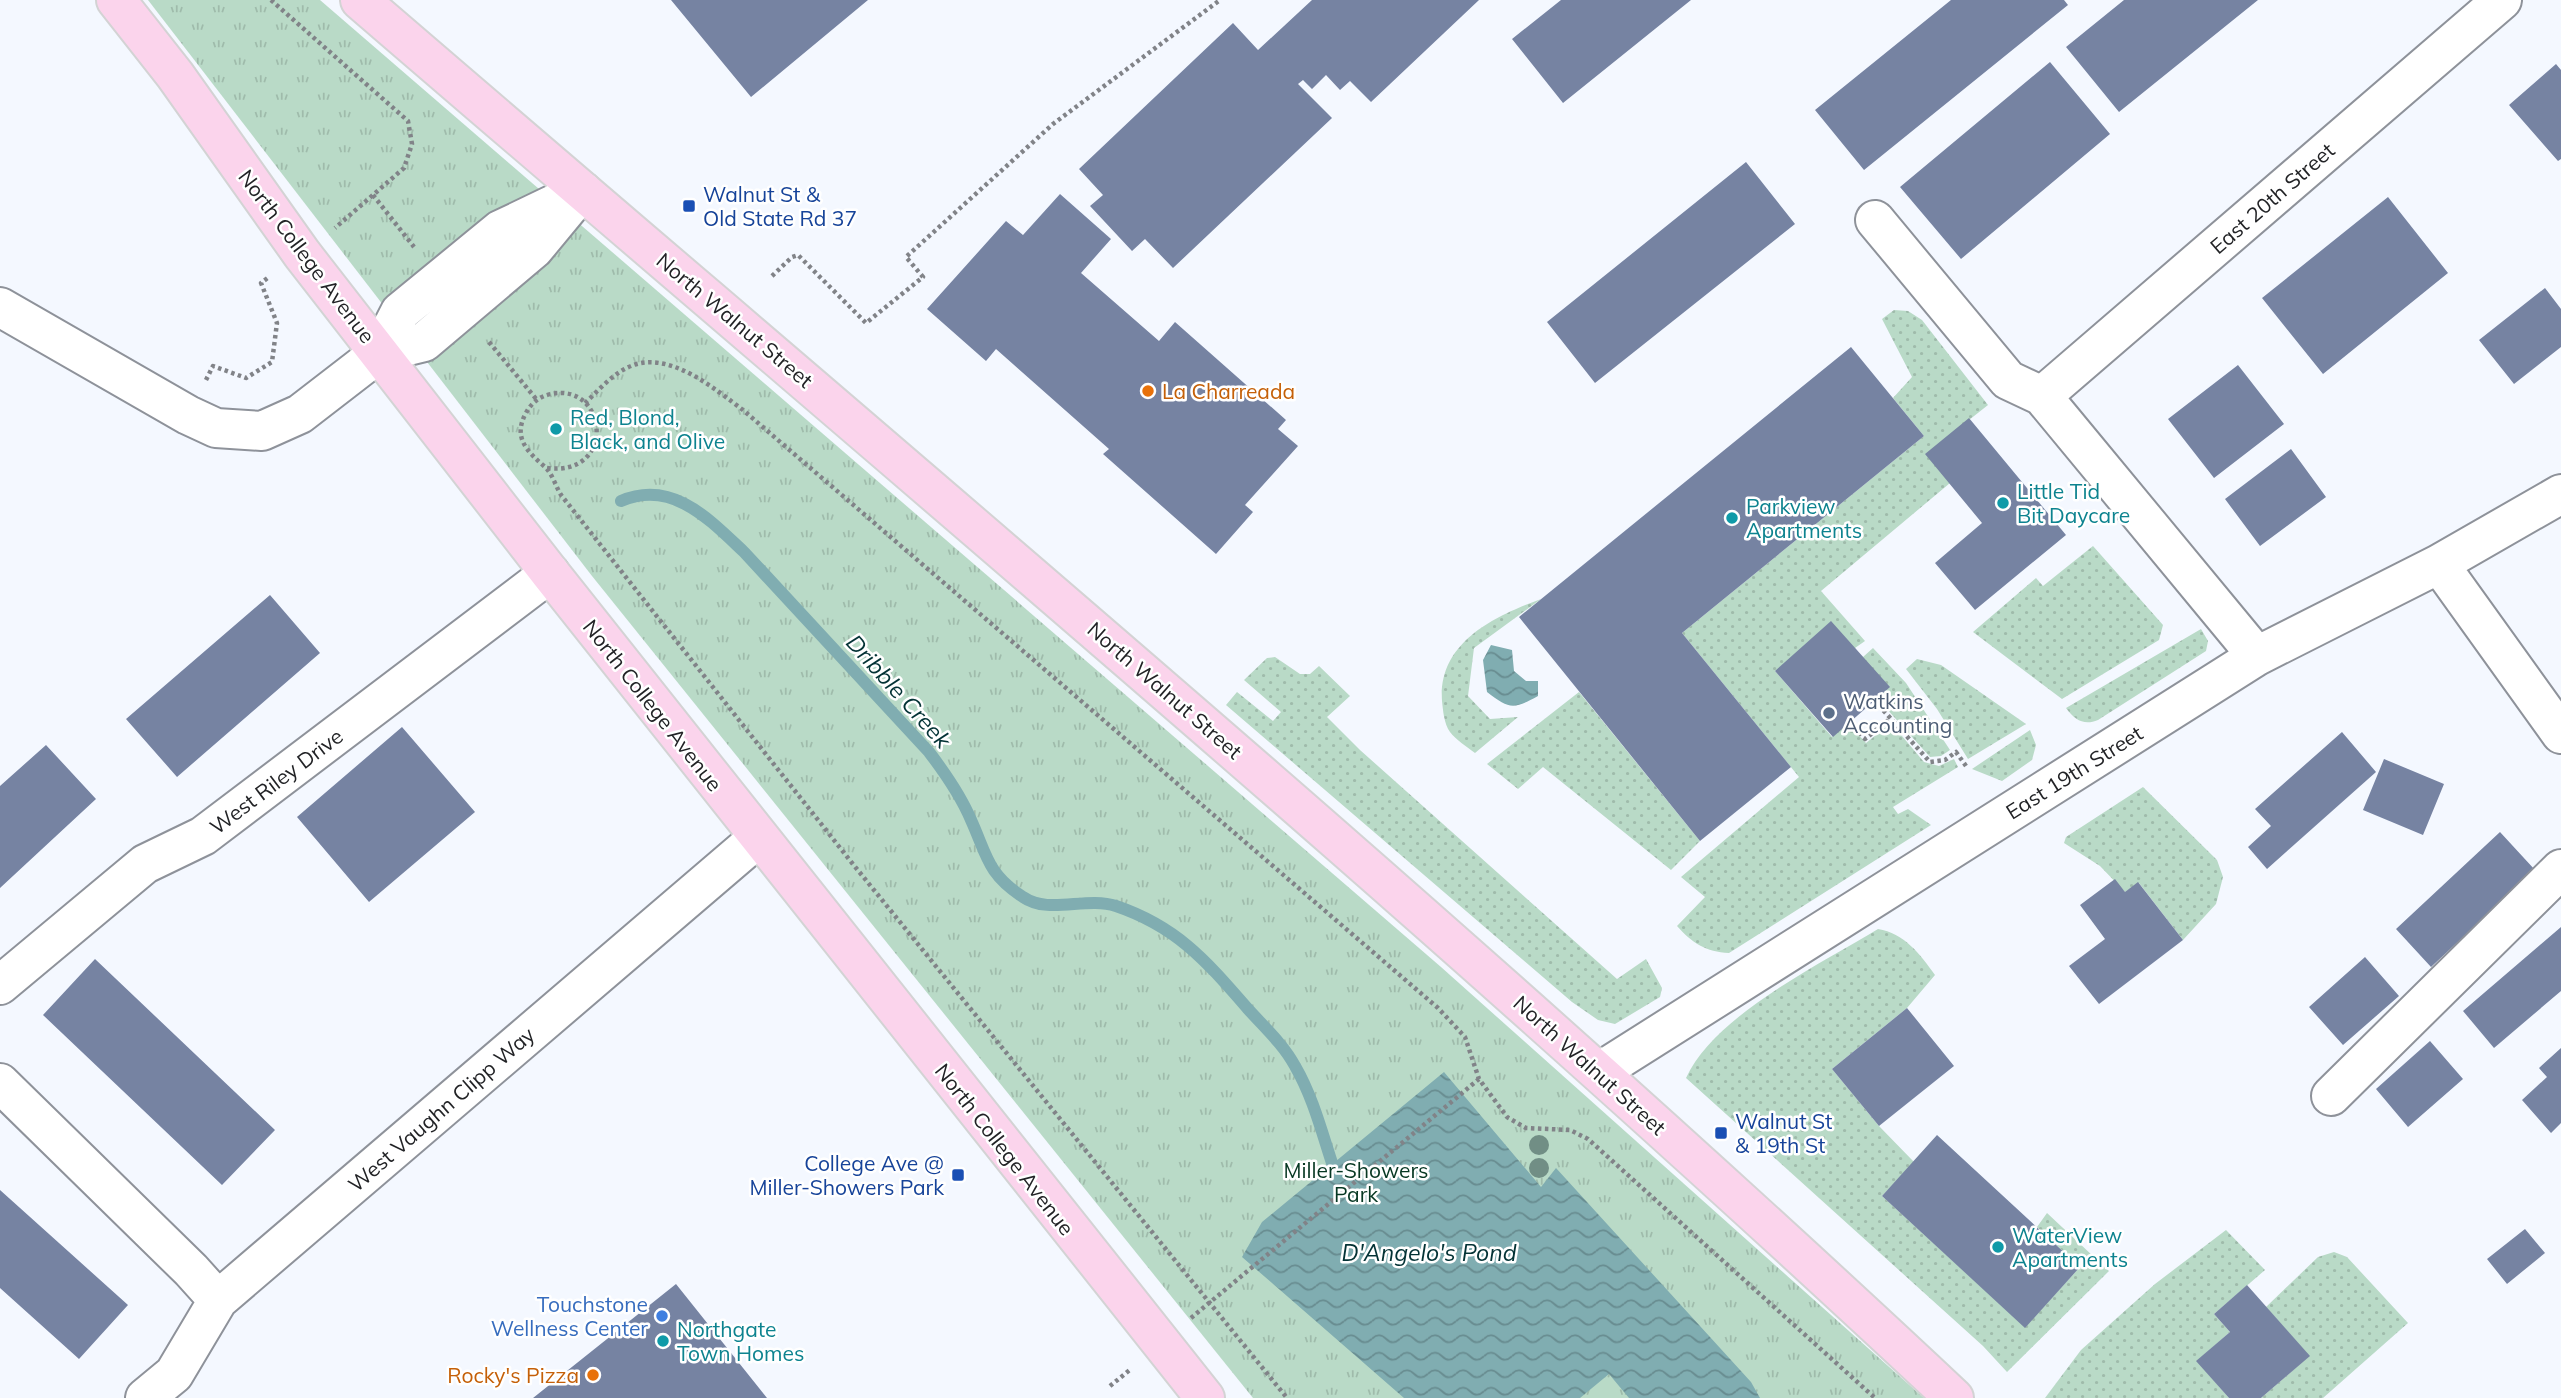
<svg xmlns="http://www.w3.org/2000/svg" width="2561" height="1398" viewBox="0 0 2561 1398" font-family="Mulish,sans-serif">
  <defs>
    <pattern id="grass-dots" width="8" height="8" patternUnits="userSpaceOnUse" patternTransform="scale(1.75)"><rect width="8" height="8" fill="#b9dac7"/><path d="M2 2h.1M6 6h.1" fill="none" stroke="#9fbbab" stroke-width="1.8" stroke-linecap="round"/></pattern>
    <pattern id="park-tufts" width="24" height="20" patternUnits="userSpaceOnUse" patternTransform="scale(1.75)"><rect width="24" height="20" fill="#b9dac7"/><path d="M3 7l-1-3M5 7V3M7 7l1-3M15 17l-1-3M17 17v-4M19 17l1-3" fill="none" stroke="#9fbbab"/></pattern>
    <pattern id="water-waves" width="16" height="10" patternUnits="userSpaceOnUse" patternTransform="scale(1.75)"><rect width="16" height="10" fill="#80adb1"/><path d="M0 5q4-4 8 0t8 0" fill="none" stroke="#688c90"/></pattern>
  </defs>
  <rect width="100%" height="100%" fill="#f4f8ff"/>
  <!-- grass -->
  <path fill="url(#grass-dots)" d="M1894,310l14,1 14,9 66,85 -62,49 24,29 -129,108 44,50 -10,7 -80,23 57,66 16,-14 18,20 25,-20 33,39 15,4 15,-7 4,8 -65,40 5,7 10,-5 23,16 -202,128c-23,-1 -37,-10 -52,-27l28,-29 -24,-20 118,-100 -117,-144 242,-197 -31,-38 19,-21 -30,-58z
    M2093,546l70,79 -4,15 -97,59 -89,-67 63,-54 7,8z
    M1541,599l-67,49 -6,48 22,23 28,-2 -43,36c-8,-6 -19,-13 -25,-21 -6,-8 -7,-22 -8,-31 -4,-59 53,-85 99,-102z
    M2201,629l7,12 -2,10 -108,69c-14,6 -23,0 -32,-12z
    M1873,648l33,35 44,67 -9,6 -11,1 -53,-59 -14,-41z
    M1275,657l25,17h10l9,-8 31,30 -23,21 33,33 257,229 29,-20 16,29 -2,9 -45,27 -17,-4 -26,-18 -346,-297 11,-13 36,29 8,-9 -37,-32 23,-22z
    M1917,659l24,6 85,59 -58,35 -31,-50 -31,-40z
    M1579,692l121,149 -29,29 -128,-103 -25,22 -31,-25z
    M2030,730l6,15 -4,15 -30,21 -30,-12z
    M2143,787l74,73 6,17 -7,27 -33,36 -44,-57 -14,9 -25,-26 -36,-23 2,-6z
    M1878,929c26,4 42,25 57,46l-28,33 -75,61 47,57 35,36 -32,34 143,131 55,-60 -43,-40 10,-14 62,58 -102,101 -24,-26 -297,-268c29,-63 133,-113 192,-149z
    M2226,1230l39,40 -51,44 16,18 -33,29 32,37h-184l36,-48 74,-66z
    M2334,1252l13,5 61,66 -85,75h-62l48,-42 -43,-49 52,-50z"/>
  <!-- park -->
  <path fill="url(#park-tufts)" d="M148,0h172l1121,967 483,431h-671l-661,-822z"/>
  <!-- water -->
  <path fill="url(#water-waves)" d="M1491,645l21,5 2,21 12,10h12v15c-25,14 -29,13 -51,-4l-4,-32z
    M1444,1072l97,115 15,-19 195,214 9,16h-131l-20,-24 -29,24h-176l-162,-141 20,-35z"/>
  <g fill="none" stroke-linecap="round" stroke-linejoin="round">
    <!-- stream -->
    <path stroke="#80adb1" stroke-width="12" d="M621,501c51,-22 88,18 123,51l185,200c16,21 32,44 42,68 16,35 16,54 52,77 26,18 63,-1 93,9 62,21 91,56 132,103 17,19 35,35 47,57 18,31 27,67 38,100"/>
  </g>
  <!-- building -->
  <path fill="#7683a2" d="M671,0h197l-117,97z
    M1312,0h167l-108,102 -21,-21 -10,9 -14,-15 -14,14 -9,-9 -5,4 34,34 -159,150 -28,-29 -13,12 -42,-45 13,-11 -24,-26 154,-146 25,27z
    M1561,0h130l-128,103 -51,-64z
    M1951,0h113l4,5 -204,165 -49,-60z
    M2124,0h134l-139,112 -53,-65z
    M2050,62l60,72 -149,125 -61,-72z
    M2556,64l5,6v89l-3,2 -49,-56z
    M1746,162l49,62 -200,159 -48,-61z
    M1060,194l51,45 -30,34 78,68 16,-19 111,98 -8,9 20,17 -53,59 8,7 -37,42 -113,-100 6,-5 -113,-100 -10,12 -59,-52 79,-88 17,14z
    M2388,197l60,76 -125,101 -61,-76z
    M2545,288l16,21v38l-47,37 -35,-44z
    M1851,347l73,89 -242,197 109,134 -91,74 -181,-224z
    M2238,365l46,59 -70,54 -46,-59z
    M1969,418l97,117 -91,75 -40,-47 47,-40 -57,-69z
    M2291,449l35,48 -66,49 -35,-47z
    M270,595l50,58 -143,124 -51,-58z
    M1831,621l59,66 -57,50 -58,-66z
    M402,727l73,85 -106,90 -72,-85z
    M2342,732l34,40 -109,97 -19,-22 23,-21 -16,-17z
    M46,745l50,54 -96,89v-102z
    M2384,759l60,25 -21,51 -60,-25z
    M2500,832l35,38 -104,97 -35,-38z
    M2115,879l10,13 13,-10 45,58 -84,64 -30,-38 36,-27 -25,-34z
    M2561,927v64l-67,57 -31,-37z
    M2365,957l34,39 -56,49 -34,-38z
    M95,959l180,171 -53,55 -179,-170z
    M1907,1008l47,58 -75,60 -47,-57z
    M2430,1041l33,38 -55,48 -32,-38z
    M2561,1048v75l-10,10 -29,-33 25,-23 -8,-9z
    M1937,1135l143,132 -55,61 -143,-132z
    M0,1190l128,115 -49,54 -79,-71z
    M2525,1229l20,24 -38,31 -20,-25z
    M676,1284l91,114h-234z
    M2247,1285l63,71 -49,42h-32l-33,-37 34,-29 -16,-18z"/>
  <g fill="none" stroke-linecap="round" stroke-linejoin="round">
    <defs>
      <path id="minor" d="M1875,220l133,160 34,16 215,260
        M0,307l188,108 28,13 46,3 38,-17 79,-61 45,-11 110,-93 48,-58
        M379,353l21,-41 100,-82 71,-34
        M2042,396l460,-396
        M2439,564l122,170
        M0,985l145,-121 58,-28 347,-263
        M1599,1072l658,-416 182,-92 122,-70
        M0,1083l191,187 27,30
        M2331,1096l230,-227
        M145,1398l29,-24 44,-74 540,-462"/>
      <path id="major" d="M116,0l59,75 127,179 248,319 655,825
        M360,0c535,461 1078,914 1594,1398"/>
    </defs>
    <!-- minor casing -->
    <use href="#minor" stroke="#8e929a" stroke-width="42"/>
    <!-- major casing -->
    <use href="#major" stroke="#d3d3d4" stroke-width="42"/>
    <!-- path -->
    <path stroke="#818388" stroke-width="4.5" stroke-dasharray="3.5 3.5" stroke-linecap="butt" d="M271,0l137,121 4,23 -8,24 -69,60
      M373,195l41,52
      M772,276l20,-19 6,-2 68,68 57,-46 -17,-20 147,-133 167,-124
      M489,342l48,58
      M206,380l7,-14 33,12 26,-16 5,-39 -16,-40 8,-6
      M585,403c14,-13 28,-30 46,-37 38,-16 84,23 112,44l695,598 27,29 14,42 28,38 19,11 44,2 18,9 287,259
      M547,468c70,9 61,-86 4,-74 -11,2 -20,9 -25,19 -14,25 2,39 19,54 7,6 11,20 16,28l291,368 435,535
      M1874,700l56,62 15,-2 11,-8 10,14
      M1850,722l15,17 25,-20
      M1191,1318l288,-239
      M1110,1386l21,-17"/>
    <!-- minor -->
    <use href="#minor" stroke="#fff" stroke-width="38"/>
    <!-- major -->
    <use href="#major" stroke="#fbd4ec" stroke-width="38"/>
  </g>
  <!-- trees -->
  <g fill="#718e85">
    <circle cx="1539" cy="1145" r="10"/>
    <circle cx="1539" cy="1168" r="10"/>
  </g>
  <!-- markers -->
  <g fill="#1a4fb4" stroke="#fff" stroke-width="2.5">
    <rect x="682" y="199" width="14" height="14" rx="3.5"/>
    <rect x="1714" y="1126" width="14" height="14" rx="3.5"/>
    <rect x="951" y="1168" width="14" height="14" rx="3.5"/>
  </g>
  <g fill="#e8710a" stroke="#fff" stroke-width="2.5">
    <circle cx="1148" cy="391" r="7"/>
    <circle cx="593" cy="1375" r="7"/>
  </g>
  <g fill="#0f9aa8" stroke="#fff" stroke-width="2.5">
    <circle cx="556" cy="429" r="7"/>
    <circle cx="2003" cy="503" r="7"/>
    <circle cx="1732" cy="518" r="7"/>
    <circle cx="1998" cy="1247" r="7"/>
    <circle cx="663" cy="1341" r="7"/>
  </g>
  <circle fill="#5c6f8a" stroke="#fff" stroke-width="2.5" cx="1829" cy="713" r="7"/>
  <circle fill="#3f7fe0" stroke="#fff" stroke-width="2.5" cx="662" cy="1316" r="7"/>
  <g text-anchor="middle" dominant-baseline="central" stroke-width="5" stroke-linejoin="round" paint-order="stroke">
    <!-- transit labels -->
    <g font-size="21" fill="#164399" stroke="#fff" text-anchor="start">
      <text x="703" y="194">Walnut St &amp;<tspan x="703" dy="24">Old State Rd 37</tspan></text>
      <text x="1735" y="1121">Walnut St<tspan x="1735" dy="24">&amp; 19th St</tspan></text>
      <text x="944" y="1163" text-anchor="end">College Ave @<tspan x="944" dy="24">Miller-Showers Park</tspan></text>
    </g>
    <!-- street labels -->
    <g font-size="21" fill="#222326" stroke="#fff">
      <text transform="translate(2272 198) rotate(-41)">East 20th Street</text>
      <text transform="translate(307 256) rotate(53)">North College Avenue</text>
      <text transform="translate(735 320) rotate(40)">North Walnut Street</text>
      <text transform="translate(1165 690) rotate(41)">North Walnut Street</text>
      <text transform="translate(653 705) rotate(52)">North College Avenue</text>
      <text transform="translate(2074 772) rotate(-32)">East 19th Street</text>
      <text transform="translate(276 781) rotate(-37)">West Riley Drive</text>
      <text transform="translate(1590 1065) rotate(42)">North Walnut Street</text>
      <text transform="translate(441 1109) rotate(-41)">West Vaughn Clipp Way</text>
      <text transform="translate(1005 1149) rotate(52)">North College Avenue</text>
    </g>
    <!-- food labels -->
    <g font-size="21" fill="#c56008" stroke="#fff" text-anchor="start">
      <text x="1162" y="391">La Charreada</text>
      <text x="579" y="1375" text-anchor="end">Rocky's Pizza</text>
    </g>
    <!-- culture labels -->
    <g font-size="21" fill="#0d838f" stroke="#fff" text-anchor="start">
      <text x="570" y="417">Red, Blond,<tspan x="570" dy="24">Black, and Olive</tspan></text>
      <text x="2017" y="491">Little Tid<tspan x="2017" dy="24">Bit Daycare</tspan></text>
      <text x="1746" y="506">Parkview<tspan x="1746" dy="24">Apartments</tspan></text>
      <text x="2012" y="1235">WaterView<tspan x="2012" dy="24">Apartments</tspan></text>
      <text x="677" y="1329">Northgate<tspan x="677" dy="24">Town Homes</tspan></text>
    </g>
    <!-- service labels -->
    <g font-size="21" fill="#4e5e75" stroke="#fff" text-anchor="start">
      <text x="1843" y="701">Watkins<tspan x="1843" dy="24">Accounting</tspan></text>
    </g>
    <!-- park labels -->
    <g font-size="21" fill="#063722" stroke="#fff">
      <text x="1356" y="1170">Miller-Showers<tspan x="1356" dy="24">Park</tspan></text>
    </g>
    <!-- shop labels -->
    <g font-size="21" fill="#366cbe" stroke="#fff" text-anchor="end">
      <text x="648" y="1304">Touchstone<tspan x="648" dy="24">Wellness Center</tspan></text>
    </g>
    <!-- water labels -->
    <g font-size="23" font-style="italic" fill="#033235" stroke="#fff">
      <text transform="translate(899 691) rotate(48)">Dribble Creek</text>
      <text x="1429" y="1252">D'Angelo's Pond</text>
    </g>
  </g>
</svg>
